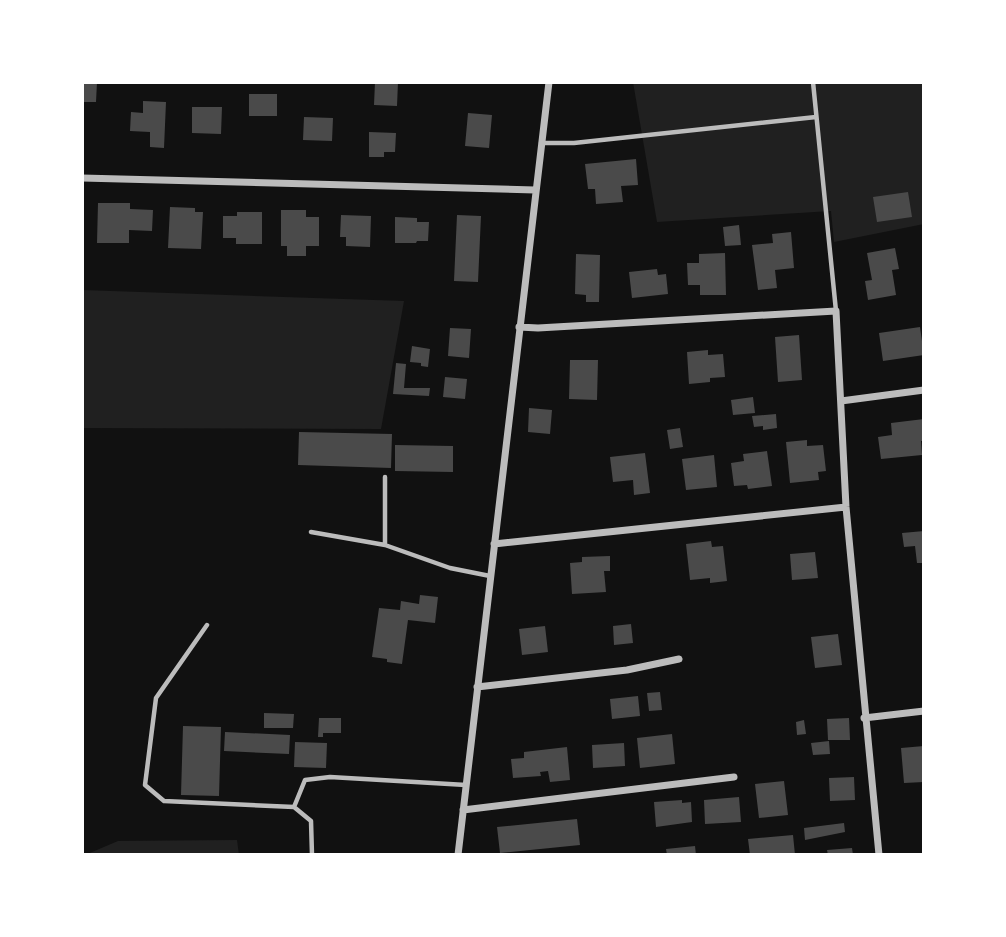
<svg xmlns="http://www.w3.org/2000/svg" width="1006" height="937" viewBox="0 0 1006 937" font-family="'Varela Round',sans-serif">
  <rect width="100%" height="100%" fill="#111"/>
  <!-- green -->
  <path fill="#202020" d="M633,82h291v142l-90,18 -3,-31 -174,11z
    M82,290l322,11 -23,128 -299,-1z
    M237,840l2,15h-154l33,-14z"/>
  <!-- building -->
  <path fill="#4a4a4a" d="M82,82h15l-1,20h-14z
    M375,82h23l-1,24 -23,-1z
    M249,94h28v22h-28z
    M143,101l23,1 -2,46 -14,-1v-15l-20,-1 1,-19 12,1z
    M192,107h30l-1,27 -29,-1z
    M468,113l24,2 -3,33 -24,-2z
    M304,117l29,1 -1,23 -29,-1z
    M369,132l27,1 -1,19h-11v5h-15z
    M636,159l2,26 -17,1 2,16 -27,2 -1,-15h-7l-3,-25z
    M908,192l4,25 -35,5 -4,-25z
    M98,203h32v6l23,1 -1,21 -23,-1v13h-32z
    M170,207l25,1v4h8l-2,37 -33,-1z
    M281,210h25v7h13v29h-13v10h-19v-10h-6z
    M237,212h25v32h-26v-6h-13v-22h14z
    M341,215l30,1 -1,31 -24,-1v-9h-6z
    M457,215l24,1 -3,66 -24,-1z
    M395,217l22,1v4h12l-1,19h-11l-1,2h-21z
    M739,225l2,20 -16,1 -2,-19z
    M791,232l3,36 -19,2 2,18 -19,2 -6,-45 21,-2 -1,-9z
    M895,248l4,21 -7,1 4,25 -28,5 -3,-19 7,-1 -5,-27z
    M725,253l1,42h-26v-10h-12l-1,-22h12v-9z
    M576,254l24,1 -1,47h-13v-7l-11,-1z
    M657,269l1,6 8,-1 2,20 -36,4 -3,-26z
    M920,327l4,28 -41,6 -4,-28z
    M450,328l21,1 -2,29 -21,-2z
    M799,335l3,45 -24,2 -3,-45z
    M412,346l18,3 -2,18 -7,-1v-3l-11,-1z
    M708,350v5l15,-1 2,23 -15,1v4l-21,2 -2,-32z
    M570,360h28l-1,40 -28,-1z
    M396,363l10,1 -2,24h26l-1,8 -36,-2z
    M445,377l22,2 -2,20 -22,-2z
    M753,397l2,16 -22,2 -2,-15z
    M529,408l23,2 -2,24 -22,-2z
    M776,414l1,14 -14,2v-4l-9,1 -2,-11z
    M924,419v22h-3l1,14 -41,4 -3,-22 14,-2 -1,-12z
    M680,428l3,19 -13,2 -3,-19z
    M299,432l93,2 -1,34 -93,-3z
    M807,440v6l16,-1 3,26 -8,1 1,8 -29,3 -4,-41z
    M395,445l58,1v26l-58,-1z
    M767,451l5,35 -24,3 -1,-4 -13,1 -3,-23 13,-2 -1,-7z
    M645,453l5,40 -16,2 -1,-15 -20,2 -3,-25z
    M714,455l3,32 -31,3 -4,-31z
    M924,531v32h-7l-2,-17 -11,1 -2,-14z
    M711,541l1,6 11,-1 4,35 -17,2v-5l-20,2 -4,-36z
    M815,552l3,26 -26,2 -2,-26z
    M610,556v15h-6l2,21 -34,2 -2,-31 12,-1v-5z
    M420,595l18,2 -3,26 -27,-3 -6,44 -15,-2v-3l-15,-2 7,-49 21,2 1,-9 18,3z
    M631,624l2,19 -19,2 -1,-19z
    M545,626l3,26 -26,3 -3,-26z
    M838,634l4,31 -27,3 -4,-31z
    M660,692l2,18 -13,1 -2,-18z
    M638,696l2,20 -28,3 -2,-20z
    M264,713l30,1 -1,14h-29z
    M319,718h22v15h-18v4h-5z
    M849,718l1,22h-22l-1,-21z
    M804,720l2,14 -9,1 -1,-13z
    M183,726l38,1 -2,69 -38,-1z
    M225,732l65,3 -1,19 -65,-3z
    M672,734l3,30 -35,4 -3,-30z
    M829,741l1,13 -17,1 -2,-12z
    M295,742l32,1 -1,25 -32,-1z
    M624,743l1,23 -32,2 -1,-23z
    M924,746v36l-20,1 -3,-35z
    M567,747l3,33 -20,2 -2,-11 -8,1 1,4 -28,2 -2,-19 13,-1v-6z
    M854,777l1,23 -25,1 -1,-23z
    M784,781l4,34 -29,3 -4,-34z
    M739,797l2,25 -36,2 -1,-24z
    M682,800v3l9,-1 1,20 -36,5 -2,-25z
    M577,819l3,26 -80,8 -3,-26z
    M844,823l1,9 -40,8 -1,-12z
    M793,835l2,20h-45l-2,-16z
    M695,846l1,9h-29l-1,-6z
    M852,848l1,7h-25l-1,-5z"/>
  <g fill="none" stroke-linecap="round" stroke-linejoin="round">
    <!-- service -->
    <path stroke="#bcbcbc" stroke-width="4.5" d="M813,82l23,229
      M541,143h33l242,-26
      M385,477v68l65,23 40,8
      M311,532l74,13
      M207,625l-51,73 -11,87 19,16 130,6 17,14 1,34
      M294,807l11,-27 25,-3 136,8"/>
    <!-- minor -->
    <path stroke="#bcbcbc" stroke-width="7" d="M82,178l453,12
      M519,327l19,1 298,-17 10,196 33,348
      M841,401l83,-11
      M494,544l352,-37
      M477,687l150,-17 52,-11
      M864,718l60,-7
      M463,810l271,-33
      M458,855l91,-773"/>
  </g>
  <!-- border -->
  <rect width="1006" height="937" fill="none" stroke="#ffffff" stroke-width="168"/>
</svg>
